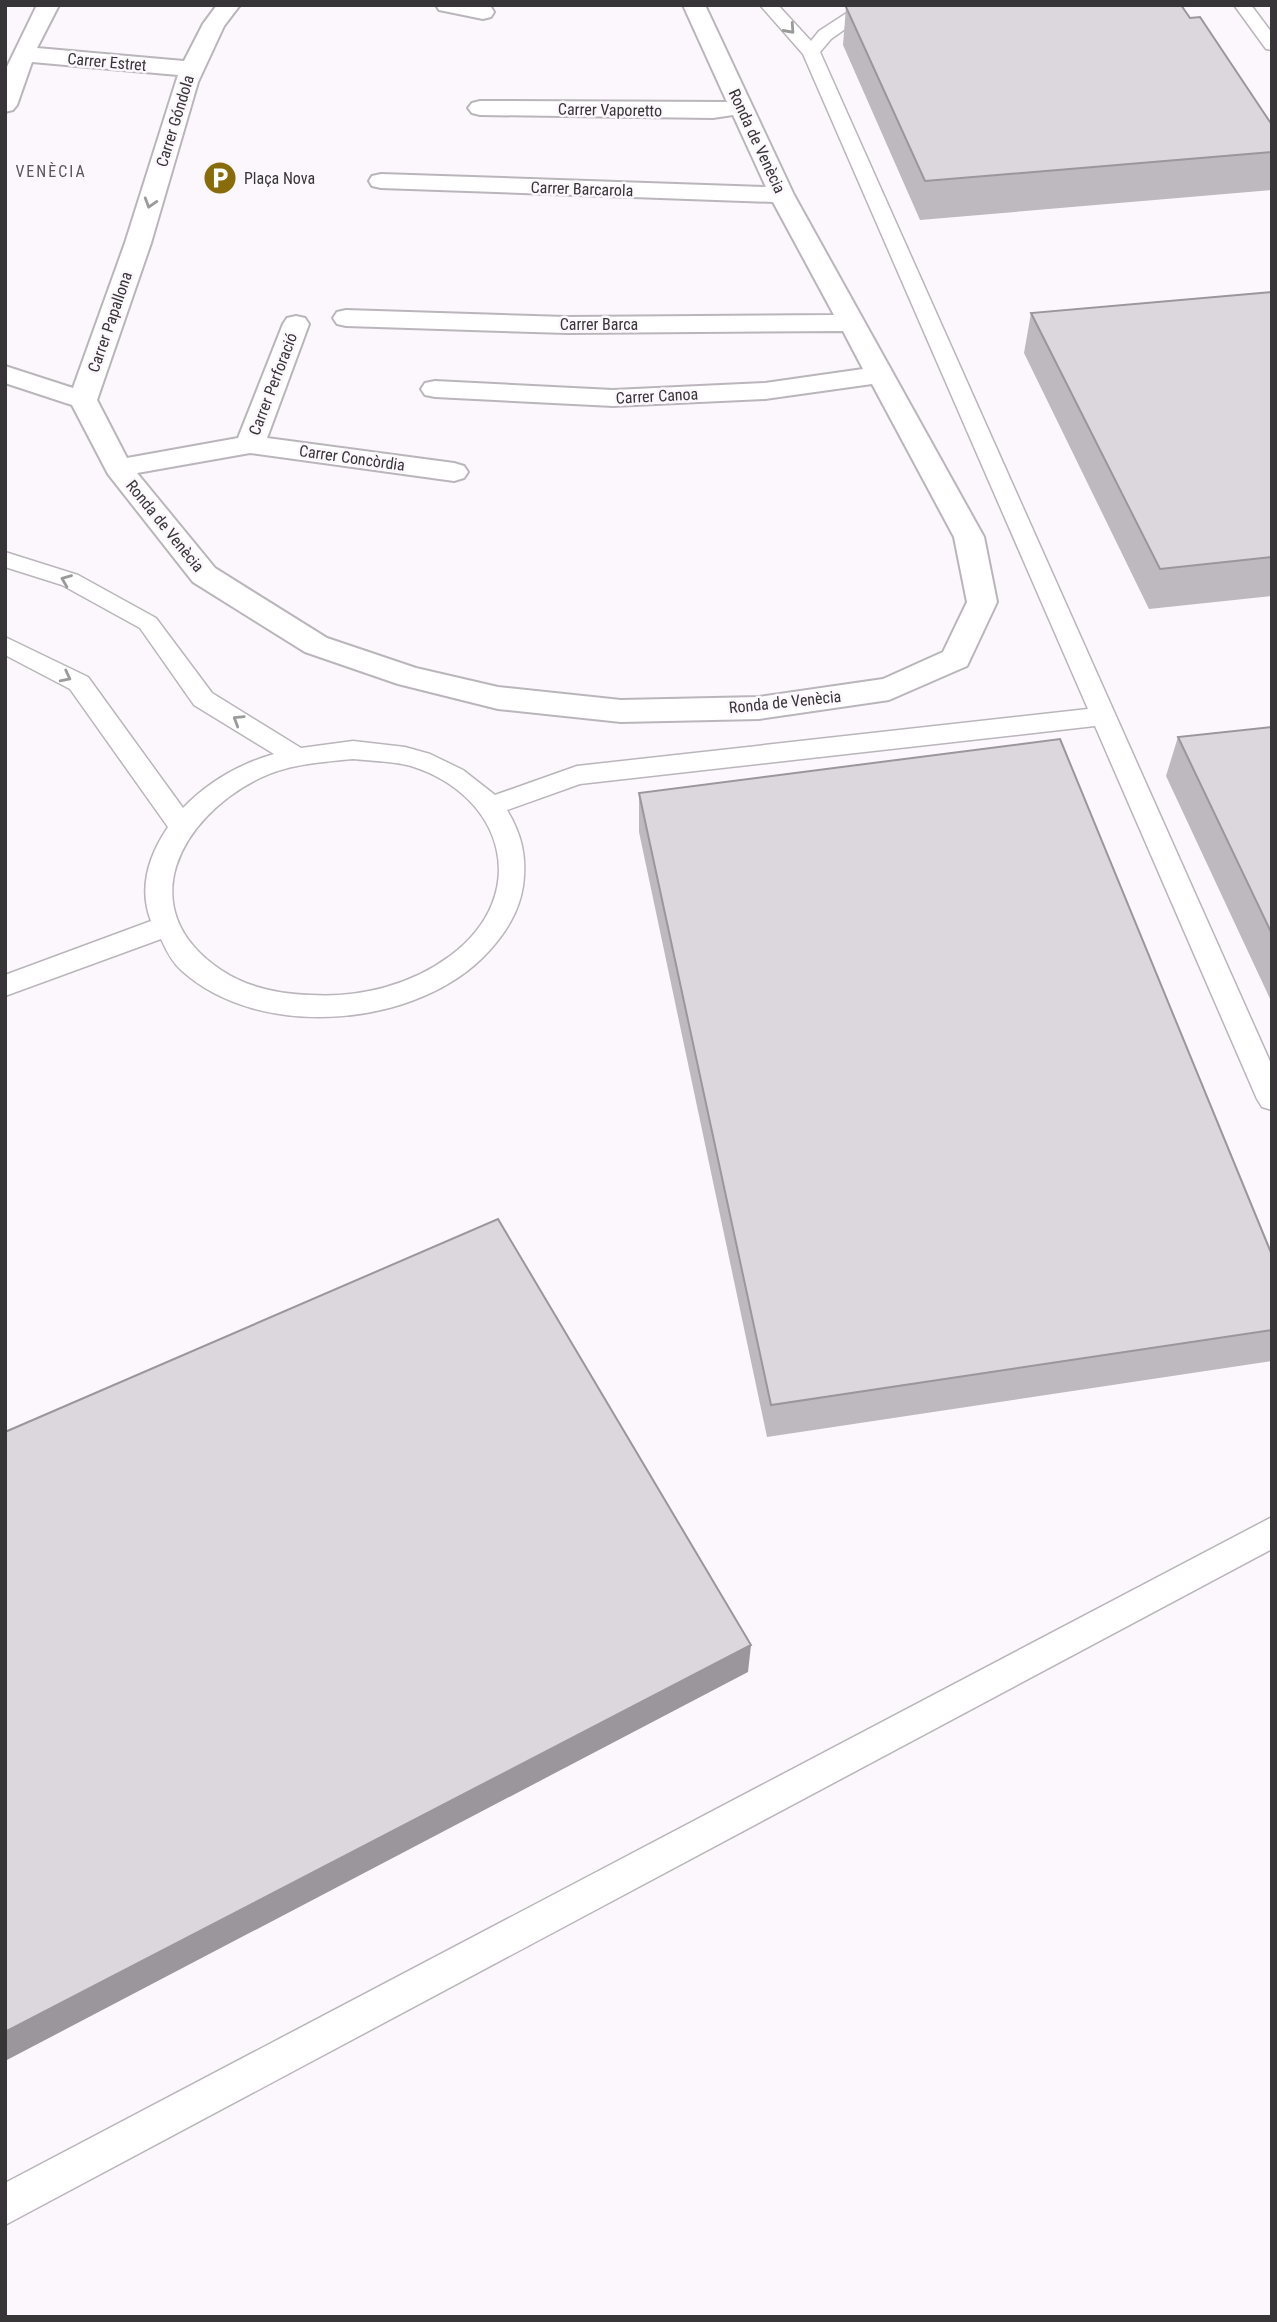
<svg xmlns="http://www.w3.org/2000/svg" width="1277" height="2322" viewBox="0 0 1277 2322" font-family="'Roboto Condensed',sans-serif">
  <rect width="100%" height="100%" fill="#fcf7fd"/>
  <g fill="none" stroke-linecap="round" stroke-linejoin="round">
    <defs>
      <path id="lane" d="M760,5h18l33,36 8,-10 40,-26h20l-48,34 -11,13 452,1014v44l-10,-3 -5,-8 -162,-373 -515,58 -73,26c15,25 20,47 16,76 -4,26 -17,46 -34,65 -69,77 -230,91 -308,19 -9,-8 -15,-20 -20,-31l-156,57v-21l146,-54c-13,-33 -2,-66 17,-94l-98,-138 -65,-34v-18l83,40 95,131c25,-26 56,-44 91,-54l-80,-49 -54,-77 -78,-43 -57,-18v-15l73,23 78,43 56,75 89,55 52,-7 52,6 25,7 33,16 32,25 82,-29 511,-57 -285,-655zM353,759c19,2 39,2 58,7 93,29 122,128 39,190 -39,29 -90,42 -139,39 -32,-1 -63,-7 -90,-25 -91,-61 -41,-153 39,-192 29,-14 62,-16 93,-19z
        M1234,5h17l21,28v17l-6,-1z
        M1272,1517v32l-1267,676v-42z"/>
      <path id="street" d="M37,5h22l-22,43 147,13 19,-37 14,-19h23l-16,21 -26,56 -47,161 -54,157 30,58 111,-20 45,-114 4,-6 9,-2 9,2 4,6 -42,114 187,25 10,3 4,6 -4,6 -10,3 -204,-28 -113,20 78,95 112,70 89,30 82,19 123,13 138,-3 124,-18 60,-27 24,-50 -13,-65 -82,-153 -107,15 -152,7 -178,-9 -10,-2 -4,-6 4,-6 10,-2 178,9 152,-7 98,-14 -20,-38 -276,2 -221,-7 -9,-2 -4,-6 4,-6 9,-2 221,7 267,-2 -61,-113 -392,-14 -9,-2 -3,-5 3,-5 9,-2 385,13 -33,-72 -20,3 -233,-3 -8,-2 -4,-5 4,-5 8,-2 247,1 -44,-97h22l89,190 190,342 13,65 -30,64 -78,34 -130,19 -138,3 -123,-13 -100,-25 -93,-32 -112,-70 -85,-108 -36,-69 -67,-22v-17l68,22 52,-145 53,-168 -146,-13 -15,43 -4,5 -8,2v-41z
        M436,5l55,2 3,5 -3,5 -8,2 -44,-9z"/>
    </defs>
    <!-- lane casing -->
    <use href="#lane" stroke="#bab5bb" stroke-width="3"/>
    <!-- street casing -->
    <use href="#street" stroke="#bab5bb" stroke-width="4"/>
    <!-- lane -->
    <use href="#lane" fill="#fff" fill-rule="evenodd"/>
    <!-- street -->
    <use href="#street" fill="#fff" fill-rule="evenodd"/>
  </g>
  <!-- wall -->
  <path fill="#bdb9be" d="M846,7l344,11 82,107v65l-352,30 -77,-175z
    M1272,292v304l-123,13 -125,-256 7,-40z
    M1272,727v276l-106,-227 12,-39z
    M639,793l633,462v106l-505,76 -128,-605z"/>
  <!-- shaded-wall -->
  <path fill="#9a969b" d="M751,1645l-3,27 -743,389v-29z"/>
  <!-- building -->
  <path fill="#dcd7dd" stroke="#9a969b" stroke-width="2" d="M847,5h334l9,13 10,-1 72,108v27l-347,29 -79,-174z
    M1272,292v265l-112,12 -129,-256z
    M1272,727v207l-94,-197z
    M1060,739l212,516v75l-501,75 -132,-612z
    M498,1219l253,426 -746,387v-600z"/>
  <!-- one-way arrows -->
  <defs><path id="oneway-chevron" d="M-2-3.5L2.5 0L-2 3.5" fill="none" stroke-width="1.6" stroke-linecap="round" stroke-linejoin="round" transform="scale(1.75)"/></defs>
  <g stroke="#9b9a9b">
    <use href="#oneway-chevron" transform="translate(790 29) rotate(48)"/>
    <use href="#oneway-chevron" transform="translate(150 203) rotate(107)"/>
    <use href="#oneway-chevron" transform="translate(66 580) rotate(-158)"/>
    <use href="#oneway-chevron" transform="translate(66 677) rotate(27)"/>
    <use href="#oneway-chevron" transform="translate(238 720) rotate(-148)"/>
  </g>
  <!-- icons -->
  <defs>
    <symbol id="parking-disc" viewBox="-11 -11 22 22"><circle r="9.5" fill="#886b0a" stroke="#fcf7fd"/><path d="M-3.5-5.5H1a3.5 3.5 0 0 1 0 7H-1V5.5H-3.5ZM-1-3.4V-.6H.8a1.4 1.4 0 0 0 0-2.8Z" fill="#fff"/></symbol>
  </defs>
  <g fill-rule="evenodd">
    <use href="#parking-disc" x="201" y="159" width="38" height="38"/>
  </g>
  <g text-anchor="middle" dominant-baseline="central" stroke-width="5" stroke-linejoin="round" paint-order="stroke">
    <!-- far-street labels -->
    <g font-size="16" fill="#373537" stroke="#fcf7fd">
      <text transform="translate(107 62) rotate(5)">Carrer Estret</text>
      <text transform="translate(610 110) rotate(1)">Carrer Vaporetto</text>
      <text transform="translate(175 121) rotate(-73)">Carrer Góndola</text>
      <text transform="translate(757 141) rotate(65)">Ronda de Venècia</text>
      <text transform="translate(582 189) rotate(2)">Carrer Barcarola</text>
      <text transform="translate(110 322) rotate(-71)">Carrer Papallona</text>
      <text x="599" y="324">Carrer Barca</text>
      <text transform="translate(273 384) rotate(-69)">Carrer Perforació</text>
      <text transform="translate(657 396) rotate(-3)">Carrer Canoa</text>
      <text transform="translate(352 458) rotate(8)">Carrer Concòrdia</text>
      <text transform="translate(165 526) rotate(51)">Ronda de Venècia</text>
      <text transform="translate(785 702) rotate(-6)">Ronda de Venècia</text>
    </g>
    <!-- far-neighbourhood labels -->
    <g font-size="16" letter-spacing="2" fill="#5a555b" stroke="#fcf7fd">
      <text x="51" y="171">VENÈCIA</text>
    </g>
    <!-- far-poi labels -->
    <g font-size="16" fill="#373537" stroke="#fcf7fd" text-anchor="start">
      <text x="244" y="178">Plaça Nova</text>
    </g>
  </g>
  <!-- border -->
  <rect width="1277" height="2322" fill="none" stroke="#373537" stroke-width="14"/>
</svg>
